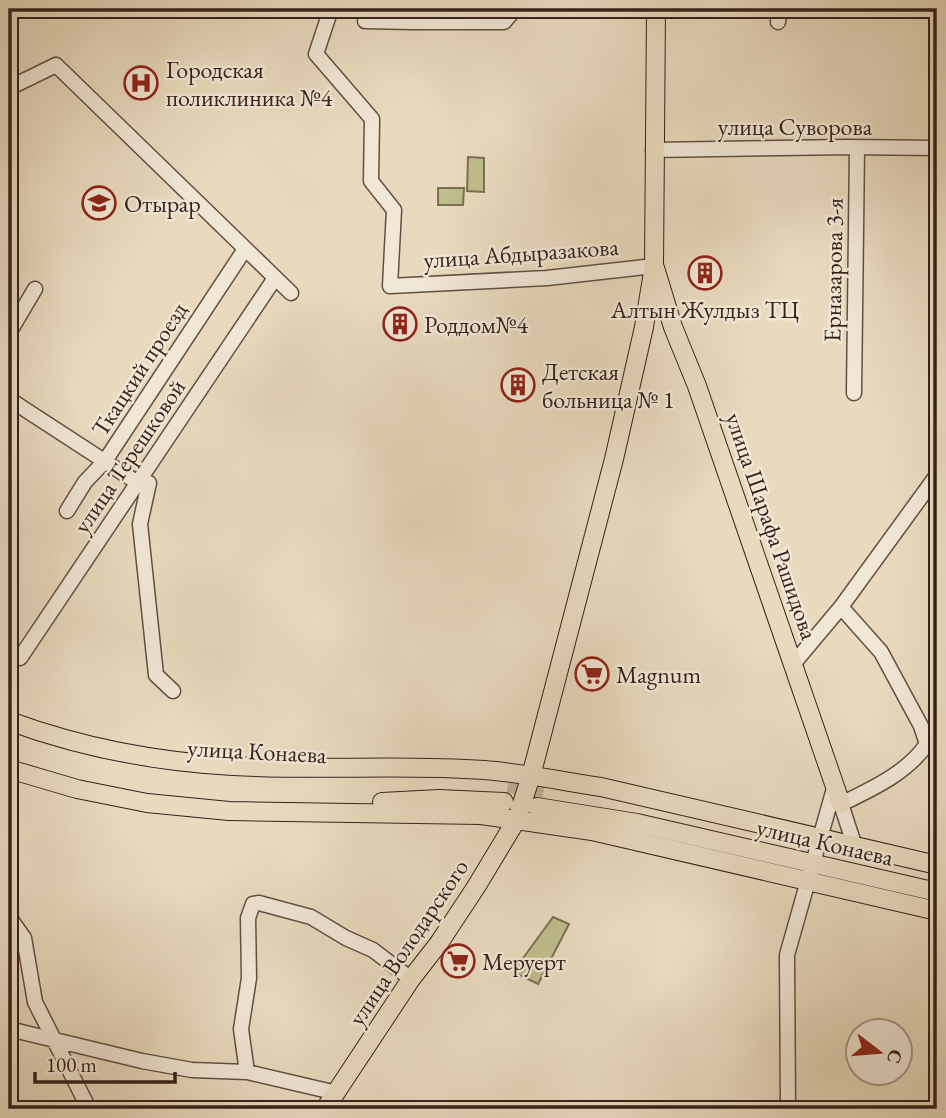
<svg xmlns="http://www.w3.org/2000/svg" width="946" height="1118" viewBox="0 0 946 1118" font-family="'EB Garamond',serif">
  <rect width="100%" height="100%" fill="#e9dabe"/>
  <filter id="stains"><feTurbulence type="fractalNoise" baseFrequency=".00286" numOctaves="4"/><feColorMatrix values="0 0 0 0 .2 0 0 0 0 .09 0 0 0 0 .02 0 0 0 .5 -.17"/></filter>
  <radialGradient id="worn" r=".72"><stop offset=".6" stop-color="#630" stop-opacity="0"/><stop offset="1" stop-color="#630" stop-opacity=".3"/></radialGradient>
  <!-- green -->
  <path fill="#bfbd8c" stroke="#7a7054" stroke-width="2" d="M468,157l16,1v34l-17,-1z
    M438,188h26l-1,17h-25z
    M553,917l16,7 -31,60 -25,-12z"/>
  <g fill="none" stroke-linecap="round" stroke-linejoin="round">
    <!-- major-tunnel -->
    <path stroke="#c5b59d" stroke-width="18" stroke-dasharray="18 9" stroke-linecap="butt" d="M508,784l36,5"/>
    <defs>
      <path id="minor" d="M331,9l-15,45 56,65 -1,62 23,29 -4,76 157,-8 107,-12
        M365,21l47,1 1,-13
        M412,22h92l11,-13
        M778,22l2,-13
        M9,88l47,-23 235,228
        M653,150l194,-3 90,1
        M9,333l26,-44
        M854,393l3,-245
        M9,399l129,84h11l-9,41 16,151 17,16
        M67,511l18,-29 20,-21 140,-212
        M841,607l40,45 40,74 6,18c-20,29 -55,45 -86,60l14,43
        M9,650l11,8 255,-380
        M794,663l47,-56 96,-132
        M9,917l15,21 11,64 54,107
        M9,1029l133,32 50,9 55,2 90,21
        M247,1072l-6,-43 8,-51 -1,-60 5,-14 6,-1 52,14 35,21 27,12 38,29
        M788,1109l-1,-154 48,-170"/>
      <path id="major" d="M655,268l18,59 24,59 144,418
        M9,721c71,26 148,41 224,45 84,5 168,-2 251,4 39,3 78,11 117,17l336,78
        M9,769l68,20 70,14 82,8 252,4 111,16 345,80
        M382,802l57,-3 65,3
        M537,807l100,16 300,69
        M325,1109l86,-130 28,-36 37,-56 41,-68 14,-43 83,-317 30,-132 10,-61 2,-257"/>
    </defs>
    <!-- minor casing -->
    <use href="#minor" stroke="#625044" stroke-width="17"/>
    <!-- major casing -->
    <use href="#major" stroke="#35221b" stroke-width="20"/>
    <!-- minor -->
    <use href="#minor" stroke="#f1e7d5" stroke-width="14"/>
    <!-- major -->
    <use href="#major" stroke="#e9dabe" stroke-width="18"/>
  </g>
  <!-- icons -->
  <defs>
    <symbol id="hospital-ring" viewBox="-11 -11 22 22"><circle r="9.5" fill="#f1e7d5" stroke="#8f2418" stroke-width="1.5"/><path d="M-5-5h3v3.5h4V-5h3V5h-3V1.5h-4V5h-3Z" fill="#8f2418"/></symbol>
    <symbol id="university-ring" viewBox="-11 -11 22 22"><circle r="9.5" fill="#f1e7d5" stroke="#8f2418" stroke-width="1.5"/><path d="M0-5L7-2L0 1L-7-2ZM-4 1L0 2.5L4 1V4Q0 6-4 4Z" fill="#8f2418"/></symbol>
    <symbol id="building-ring" viewBox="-11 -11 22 22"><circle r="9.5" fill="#f1e7d5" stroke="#8f2418" stroke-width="1.5"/><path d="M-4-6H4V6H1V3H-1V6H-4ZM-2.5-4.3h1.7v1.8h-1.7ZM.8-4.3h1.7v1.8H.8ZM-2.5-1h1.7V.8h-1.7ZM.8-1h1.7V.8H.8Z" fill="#8f2418"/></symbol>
    <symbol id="supermarket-ring" viewBox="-11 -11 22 22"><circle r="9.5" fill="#f1e7d5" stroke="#8f2418" stroke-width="1.5"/><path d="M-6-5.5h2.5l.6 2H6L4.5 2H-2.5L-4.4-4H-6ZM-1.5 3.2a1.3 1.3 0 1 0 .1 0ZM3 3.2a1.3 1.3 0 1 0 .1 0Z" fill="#8f2418"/></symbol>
  </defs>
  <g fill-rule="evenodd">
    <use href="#hospital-ring" x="122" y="64" width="38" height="38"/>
    <use href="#university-ring" x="80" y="184" width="38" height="38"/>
    <use href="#building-ring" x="686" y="254" width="38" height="38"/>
    <use href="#building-ring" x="381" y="305" width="38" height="38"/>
    <use href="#building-ring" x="499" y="366" width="38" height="38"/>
    <use href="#supermarket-ring" x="573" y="655" width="38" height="38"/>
    <use href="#supermarket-ring" x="439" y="942" width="38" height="38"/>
  </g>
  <g text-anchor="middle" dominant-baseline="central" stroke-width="5" stroke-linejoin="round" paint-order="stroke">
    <!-- poi labels -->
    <g font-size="24" fill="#35221b" stroke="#f1e7d5" text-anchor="start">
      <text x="166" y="69">Городская<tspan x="166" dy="28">поликлиника №4</tspan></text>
      <text x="124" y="203">Отырар</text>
      <text x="705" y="309" text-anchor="middle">Алтын Жулдыз ТЦ</text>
      <text x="424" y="324">Роддом№4</text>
      <text x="542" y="371">Детская<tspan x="542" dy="28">больница № 1</tspan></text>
      <text x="616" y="674">Magnum</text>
      <text x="482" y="961">Меруерт</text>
    </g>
    <!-- street labels -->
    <g font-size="24" fill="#35221b" stroke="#f1e7d5">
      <text x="795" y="126">улица Суворова</text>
      <text transform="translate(521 253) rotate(-4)">улица Абдыразакова</text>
      <text transform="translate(833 270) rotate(-89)">Ерназарова 3-я</text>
      <text transform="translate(139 369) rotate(-57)">Ткацкий проезд</text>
      <text transform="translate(129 456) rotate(-56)">улица Терешковой</text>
      <text transform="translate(772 526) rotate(71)">улица Шарафа Рашидова</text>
      <text transform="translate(257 751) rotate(3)">улица Конаева</text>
      <text transform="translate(825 842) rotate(13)">улица Конаева</text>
      <text transform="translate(408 942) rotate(-56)">улица Володарского</text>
    </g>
  </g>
  <!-- margin -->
  <rect width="946" height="1118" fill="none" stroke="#e9dabe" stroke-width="35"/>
  <rect x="10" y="10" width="925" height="1097" fill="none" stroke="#35221b" stroke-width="3.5"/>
  <rect x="18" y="18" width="911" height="1083" fill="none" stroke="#35221b" stroke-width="2"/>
  <!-- north arrow -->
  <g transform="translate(879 1052) rotate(106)"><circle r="33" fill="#f1e7d5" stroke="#a6988b" stroke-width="2"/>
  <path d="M0-5L12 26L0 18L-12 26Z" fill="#8f2418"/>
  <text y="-10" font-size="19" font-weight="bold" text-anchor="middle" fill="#35221b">С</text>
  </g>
  <!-- scale -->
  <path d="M35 1072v10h140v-10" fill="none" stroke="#35221b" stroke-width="3.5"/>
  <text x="46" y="1072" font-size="21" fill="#35221b" stroke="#f1e7d5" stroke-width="5" paint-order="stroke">100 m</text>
  <rect width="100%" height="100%" filter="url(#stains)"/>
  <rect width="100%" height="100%" fill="url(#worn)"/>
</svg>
